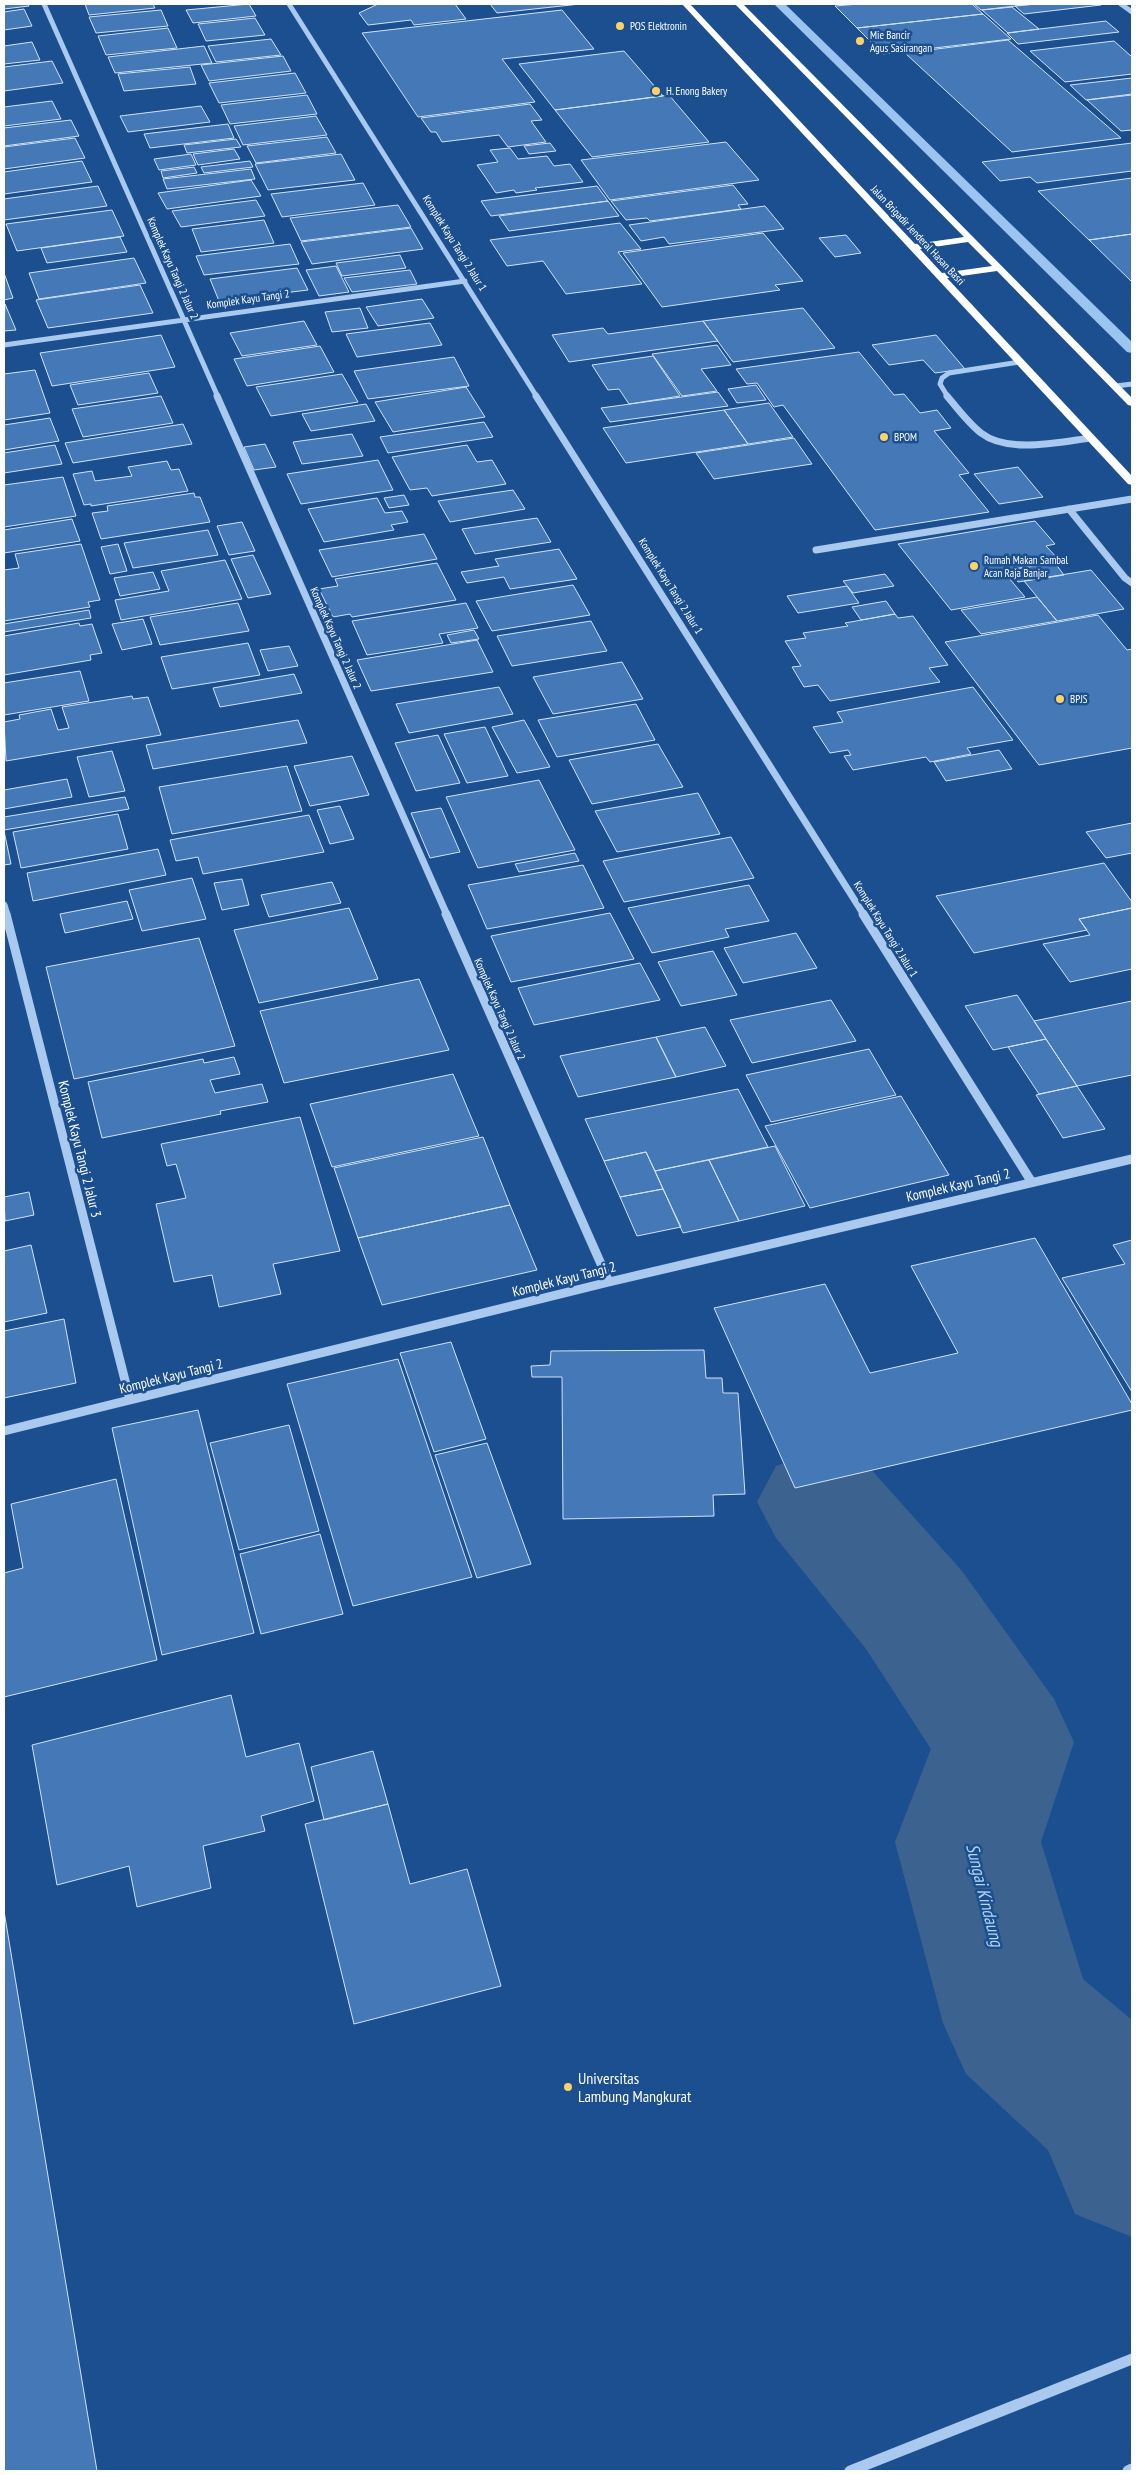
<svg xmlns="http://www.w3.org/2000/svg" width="1136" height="2475" viewBox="0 0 1136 2475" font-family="'PT Sans Narrow',sans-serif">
  <rect width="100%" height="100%" fill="#1b4f8f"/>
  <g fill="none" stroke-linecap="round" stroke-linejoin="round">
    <!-- stream -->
    <path fill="#9cc4f0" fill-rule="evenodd" d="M774,4h11l347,338v11l-5,-1z"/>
    <!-- river -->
    <path fill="#3c6290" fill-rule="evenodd" d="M822,1450l46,16 94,105 92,128 20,43 -33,100 42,137 49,41v217l-57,-23 -27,-64 -82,-76 -23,-51 -48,-181 36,-93 -65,-100 -90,-111 -19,-36 19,-36z"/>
  </g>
  <!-- building -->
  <path fill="#4478b7" stroke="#cfe3fa" d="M4,4h24l1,2 -25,3z
    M85,4h68l2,4 -66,7z
    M249,4l7,12 -63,7 -7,-13z
    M378,4h77l11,15 -52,6 -3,-5 -43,5 -9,-12z
    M490,4h90l-83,9z
    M859,4h113l11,10 -126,14 -22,-22z
    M974,4h59l-52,6z
    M1037,4h62l2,1 -77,9 -9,-8z
    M1012,7l27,22 -31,4 -26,-23z
    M24,9l8,17 -28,4v-18z
    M161,10l7,16 -72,7 -7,-16z
    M562,10l32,39 -92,10 33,43 -117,15 -56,-84z
    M983,14l28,25 -128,15 -26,-26z
    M255,18l10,17 -59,6 -8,-17z
    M1106,21l13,11 -101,12 -11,-11z
    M168,28l9,20 -71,7 -8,-19z
    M271,39l10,16 -65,7 -8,-16z
    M1008,40l113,98 -109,14 -107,-99z
    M1114,41l18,16v17l-67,8 -35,-31z
    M32,42l8,18 -36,4v-18z
    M204,46l8,17 -97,10 -7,-16z
    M624,51l39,45 -108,14 -36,-46z
    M283,56l8,15 -82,10 -8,-16z
    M52,61l11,22 -59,8v-24z
    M190,67l6,17 -72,7 -6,-17z
    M295,73l11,20 -87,10 -10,-20z
    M1132,78v16l-46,6 -16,-15z
    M307,95l10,19 -87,10 -9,-19z
    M669,95l40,47 -117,15 -37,-47z
    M1132,95v35l-11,1 -34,-31z
    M52,101l9,18 -57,7v-19z
    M530,104l12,16 -11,1 15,21 -38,5 -9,-12 -57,7 -6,-10h-5l-10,-14z
    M201,106l9,16 -82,10 -8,-16z
    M316,116l11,19 -84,10 -9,-19z
    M71,120l8,16 -75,10v-18z
    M228,124l6,14 -84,10 -6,-14z
    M327,137l9,16 -80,10 -9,-17z
    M75,138l10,20 -81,11v-22z
    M236,139l5,8 -54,6 -3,-8z
    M726,142l33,38 -149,20 -29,-40z
    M550,143l6,8 -27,3 -5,-8z
    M1132,143v28l-95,12 -7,-6 -30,4 -18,-19z
    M510,148l8,11 29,-3 7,10 16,-2 13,18 -48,6 2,2 -21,3 -2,-3 -18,3 -19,-28 21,-3 -8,-12z
    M234,149l6,10 -42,6 -5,-11z
    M191,154l5,11 -37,5 -5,-11z
    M341,154l14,26 -87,10 -13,-26z
    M82,161l10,21 -88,12v-22z
    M250,161l3,6 -49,6 -3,-6z
    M194,167l3,6 -34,5 -2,-7z
    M251,169l4,10 -88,10 -4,-10z
    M1132,178v56l-43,6 -51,-49z
    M251,180l10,16 -94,13 -9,-16z
    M363,183l12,22 -93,12 -11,-23z
    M733,185l15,19 -10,1 3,4 -91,12 -3,-3 -21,2 -15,-19z
    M98,186l9,20 -103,14v-21z
    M597,186l11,15 -117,15 -10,-15z
    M256,200l9,16 -84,11 -9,-16z
    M608,201l11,15 -110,15 -10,-15z
    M398,205l13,22 -110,14 -11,-23z
    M765,206l19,23 -115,15 -5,-7 -23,4 -12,-16z
    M112,210l12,26 -107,15 -11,-27z
    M264,220l10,23 -73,9 -9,-23z
    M620,223l21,26 -23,3 24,32 -76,10 -23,-33 -36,5 -17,-26z
    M411,228l12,21 -111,15 -11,-22z
    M763,233l40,48 -28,4 5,5 -118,17 -39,-54z
    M1132,234v48l-43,-42z
    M846,235l15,18 -26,4 -16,-19z
    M120,237l7,15 -80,11 -6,-15z
    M290,244l9,20 -95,11 -8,-19z
    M400,255l6,13 -64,8 -6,-13z
    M134,258l12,25 -107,16 -10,-26z
    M336,266l13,26 -30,4 -13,-26z
    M297,268l11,22 -89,11 -9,-22z
    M410,270l7,14 -65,8 -8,-14z
    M4,273l9,25 -9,2z
    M140,285l13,28 -105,15 -12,-28z
    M422,299l12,19 -56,8 -12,-19z
    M5,304l11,26 -12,1z
    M360,308l8,20 -36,4 -7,-20z
    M803,308l32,40 -102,14 -30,-41z
    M304,321l13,24 -75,11 -12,-23z
    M703,321l15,20 -149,21 -17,-27 51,-7 5,6z
    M430,323l12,22 -85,12 -11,-23z
    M161,335l14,32 -123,19 -12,-33z
    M936,335l29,34 -30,4 -12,-13 -34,5 -17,-20z
    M717,345l14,20 -30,4 16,22 -35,5 -30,-42z
    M320,346l14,26 -87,14 -13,-27z
    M859,352l35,43 10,-1 16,19 17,-3 14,18 -17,3 35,42 -10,2 30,37 -114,18 -92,-125 -9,2 -17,-24 -10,1 -11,-15z
    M653,356l27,40 -51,8 -10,-15 -11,1 -16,-25z
    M454,357l15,29 -101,13 -14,-28z
    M35,370l15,43 -46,7v-46z
    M149,373l9,20 -80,12 -8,-20z
    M342,374l16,28 -87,14 -15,-29z
    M756,385l10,15 -29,3 -9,-14z
    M466,387l19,30 -92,15 -18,-30z
    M718,392l10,14 -118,16 -9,-14z
    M161,396l12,27 -90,14 -11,-28z
    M769,403l24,34 -45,7 -24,-34z
    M366,404l9,17 -64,10 -9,-17z
    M724,410l24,34 -122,19 -23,-35z
    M50,418l9,23 -55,9v-25z
    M484,422l9,15 -105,16 -8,-16z
    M183,424l9,20 -119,19 -8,-20z
    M352,434l11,22 -61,8 -9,-22z
    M794,438l18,26 -98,15 -18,-26z
    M265,444l11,23 -22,3 -10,-23z
    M55,445l7,19 -58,9v-20z
    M467,445l10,17 15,-2 14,24 -74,12 -5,-8 -17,2 -18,-33z
    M378,460l15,30 -92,14 -14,-30z
    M167,461l4,9 8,-1 9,22 -97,15v-2l-7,1 -11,-31 19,-3 3,10 37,-5 -4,-9z
    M1018,467l25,30 -44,7 -25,-30z
    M63,477l13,39 -72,11v-42z
    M513,490l12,19 -75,13 -12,-21z
    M194,493l1,4h5l10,25 -109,17 -9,-26 16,-2 -1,-5z
    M404,495l5,10 -20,3 -5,-10z
    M377,498l8,15 17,-2 6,11 -17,3 3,5 -70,12 -16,-33z
    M537,518l14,24 -76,12 -13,-25z
    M72,519l8,22 -76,12v-23z
    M1035,521l20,23 -9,2 14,15 -57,10 22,26 -74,13 -53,-66z
    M242,522l13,29 -26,4 -12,-29z
    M208,530l10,25 -85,13 -9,-25z
    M424,534l13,25 -105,18 -13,-27z
    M81,544l19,56 -12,2 2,5 -86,14v-51l15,-2 -4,-14z
    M118,544l9,27 -17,3 -9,-27z
    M559,549l18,30 -67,10 -6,-12 -37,6 -6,-11 38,-6 -4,-7z
    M253,555l18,39 -23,4 -17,-39z
    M225,560l17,39 -121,21 -6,-20 54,-9 -8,-20z
    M437,563l19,37 -104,17 -2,-3 -17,3 -14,-28 19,-3 -3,-7z
    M1055,563l9,12 -46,7 -9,-12z
    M1091,570l33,39 -67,12 -33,-40z
    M153,572l7,17 -40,7 -6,-18z
    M885,574l9,12 -41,7 -10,-12z
    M573,585l17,30 -98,16 -16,-30z
    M847,586l12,17 -61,10 -11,-17z
    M1037,597l20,24 -76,13 -20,-24z
    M886,601l9,13 -34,6 -9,-13z
    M238,603l11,28 -89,14 -10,-28z
    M466,603l12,25 -39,6 4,9 -76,12 -15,-34z
    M89,610l2,8 -87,14v-8z
    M895,614l3,4 15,-2 35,49 -19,3 11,14 -110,19 -12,-16 -14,2 -12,-20 9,-1 -16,-25 21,-3 -3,-5 45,-7 -3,-3z
    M1098,615l29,35 5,-1v99l-93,17 -94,-123z
    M143,619l9,25 -30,6 -10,-26z
    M591,621l16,30 -95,15 -15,-30z
    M79,623l1,3 12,-2 10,29 -12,2 1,5 -87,15v-39z
    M474,630l5,9 -28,4 -4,-8z
    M477,640l16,32 -122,19 -14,-31z
    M248,643l12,32 -88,14 -11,-32z
    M289,646l9,20 -30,5 -8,-21z
    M622,662l21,37 -90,15 -20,-37z
    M80,671l9,30 -85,14v-32z
    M294,674l8,19 -82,14 -7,-19z
    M499,687l14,27 -104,19 -13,-29z
    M973,687l40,53 -46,8 4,6 -41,8 -4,-5 -73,13 -9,-14 7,-1 -3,-5 -18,3 -17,-26 30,-5 -6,-10z
    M132,696l1,3 15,-2 13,38 -155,26 -2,-39 16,-3 -1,-4 32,-6 7,21 11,-2 -7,-21z
    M636,704l19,36 -98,17 -19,-37z
    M298,720l9,23 -154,26 -7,-24z
    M524,720l26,47 -33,6 -25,-46z
    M485,727l23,49 -41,7 -23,-49z
    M438,735l22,48 -44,8 -21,-48z
    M658,744l25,43 -91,17 -23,-44z
    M999,750l13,19 -66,12 -12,-19z
    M112,751l13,40 -36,6 -12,-40z
    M352,756l17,39 -59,11 -16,-40z
    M287,766l15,45 -130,23 -13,-47z
    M67,779l5,18 -68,12v-19z
    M539,780l36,70 -97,18 -32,-71z
    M698,793l22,41 -103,18 -22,-41z
    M125,797l4,12 -125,21v-13z
    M340,806l14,33 -24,5 -13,-34z
    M441,808l19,44 -30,6 -19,-45z
    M118,814l10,35 -107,19 -8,-36z
    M309,815l15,37 -121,22 -5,-17 -22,4 -6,-21z
    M1132,823v30l-26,5 -20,-26z
    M4,831l7,33 -7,1z
    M731,837l23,41 -130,24 -21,-41z
    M158,849l8,26 -133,26 -6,-28z
    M575,853l4,8 -60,11 -4,-8z
    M1104,863l28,39v6l-53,11 8,11 -113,23 -38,-57z
    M583,865l21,43 -117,21 -19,-44z
    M192,878l14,41 -64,12 -13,-41z
    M242,879l7,26 -27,5 -8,-27z
    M332,882l9,21 -72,14 -8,-22z
    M749,885l20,36 -44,8 4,8 -77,16 -24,-45z
    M127,901l6,18 -68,14 -5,-19z
    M349,908l29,71 -119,24 -25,-73z
    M1132,908v61l-62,13 -27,-38 47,-9 -11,-16z
    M610,913l24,46 -123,23 -20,-46z
    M796,933l21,35 -74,15 -19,-35z
    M199,938l36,108 -161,33 -28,-112z
    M713,951l24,44 -56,11 -23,-44z
    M640,963l20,37 -126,25 -16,-37z
    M419,979l30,71 -165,33 -24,-72z
    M1017,995l29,44 -53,11 -28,-44z
    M831,1000l25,41 -104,22 -22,-43z
    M1132,1001v74l-55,11 -43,-65z
    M705,1027l21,39 -50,11 -20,-40z
    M656,1037l20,40 -98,20 -18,-41z
    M1046,1039l31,47 -38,8 -31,-47z
    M869,1049l27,46 -125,27 -25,-47z
    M234,1057l6,17 -30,6 5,13 47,-9 6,18 -48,9 1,3 -119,24 -14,-56 115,-23 1,4z
    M453,1074l26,62 -147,31 -22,-63z
    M1077,1086l28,43 -42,9 -27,-43z
    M738,1089l30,58 -113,24 -9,-19 -42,9 -19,-42z
    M901,1096l48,79 -139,33 -45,-82z
    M300,1117l40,134 -67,13 8,30 -62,13 -7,-32 -38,7 -18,-78 30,-6 -10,-34 -9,2 -6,-22z
    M483,1137l27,68 -152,33 -24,-70z
    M775,1146l30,60 -66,15 -30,-61z
    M646,1152l17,37 -43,8 -16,-36z
    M709,1160l30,61 -56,12 -28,-62z
    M663,1189l18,38 -44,9 -17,-39z
    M29,1192l5,23 -29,6 -1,-24z
    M510,1205l27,65 -155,35 -24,-67z
    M1035,1238l97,166v6l-337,78 -81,-180 111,-24 45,89 88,-20 -47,-87z
    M1132,1240v152l-70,-114 63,-14 -12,-19z
    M31,1245l16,68 -43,9v-71z
    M64,1319l12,64 -72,15v-67z
    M451,1342l35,97 -52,13 -34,-99z
    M704,1350l2,28h16l1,15h15l7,101 -32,1 1,21 -151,3 -1,-142h-30l-1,-11 19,-1 1,-14z
    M398,1359l74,218 -119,29 -66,-222z
    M198,1410l56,223 -92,22 -50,-227z
    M289,1425l30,106 -80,19 -29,-107z
    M487,1443l44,121 -54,14 -42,-123z
    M116,1479l41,181 -153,37v-124l19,-5 -12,-64z
    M320,1534l23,80 -82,20 -21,-80z
    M231,1695l15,62 53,-14 15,58 -53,15 4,15 -62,15 8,42 -74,19 -8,-41 -72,19 -25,-140z
    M373,1751l15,53 -64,16 -13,-53z
    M388,1804l22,80 57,-15 34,117 -147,38 -49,-200z
    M4,1911l93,560h-93z"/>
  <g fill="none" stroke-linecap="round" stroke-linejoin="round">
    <!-- minor-far3 -->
    <path stroke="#a9c9ee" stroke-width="5" d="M44,4l174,393
      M289,4l248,393
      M1121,4l11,8
      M4,345l461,-64
      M1116,386l16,-2
      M948,397l-8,-13 2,-6 7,-5 71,-11"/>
    <!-- minor-far2 -->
    <path stroke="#a9c9ee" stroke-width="7" d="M217,396l230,519
      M536,396l328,519
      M947,396c10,12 22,28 34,37 27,21 79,9 110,5
      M1069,509l56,69 7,5
      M816,550l316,-51
      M4,905l3,10"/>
    <!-- minor-far1 -->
    <path stroke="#a9c9ee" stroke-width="9" d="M6,914l124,486
      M446,914l163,368
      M863,914l168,267
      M4,1431l605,-149 523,-123"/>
    <!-- minor -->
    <path stroke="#a9c9ee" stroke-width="11" d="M850,2471l282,-112
      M1128,2471l4,-2"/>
    <!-- highway -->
    <path fill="#fff" fill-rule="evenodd" d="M682,4h8l225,240 49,-7 -229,-233h8l389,394v8l-4,-1 -131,-134 -50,7 185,198v9l-4,-1zM968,242l24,24 -50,7 -22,-24z"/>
  </g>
  <!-- markers -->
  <g fill="#ffd166" stroke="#1b4f8f" stroke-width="2">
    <circle cx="620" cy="26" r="5"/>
    <circle cx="860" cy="41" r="5"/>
    <circle cx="656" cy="91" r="5"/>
    <circle cx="884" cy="437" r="5"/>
    <circle cx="974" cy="566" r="5"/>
    <circle cx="1060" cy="699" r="5"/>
    <circle cx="568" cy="2087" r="5"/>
  </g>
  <g text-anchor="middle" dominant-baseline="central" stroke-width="5" stroke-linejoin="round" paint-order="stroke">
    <!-- far-poi labels -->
    <g font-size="11" fill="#fff" stroke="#1b4f8f" text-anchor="start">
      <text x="630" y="26">POS Elektronin</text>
      <text x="870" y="35">Mie Bancir<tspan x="870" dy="13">Agus Sasirangan</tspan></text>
      <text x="666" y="91">H. Enong Bakery</text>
      <text x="894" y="437">BPOM</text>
      <text x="984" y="560">Rumah Makan Sambal<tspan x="984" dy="13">Acan Raja Banjar</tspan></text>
      <text x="1070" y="699">BPJS</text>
    </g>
    <!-- far-street labels -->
    <g font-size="11" fill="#fff" stroke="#1b4f8f">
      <text transform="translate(918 235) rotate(47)">Jalan Brigadir Jenderal Hasan Basri</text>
      <text transform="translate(455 243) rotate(58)">Komplek Kayu Tangi 2 Jalur 1</text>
      <text transform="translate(173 268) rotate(66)">Komplek Kayu Tangi 2 Jalur 2</text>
      <text transform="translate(248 299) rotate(-8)">Komplek Kayu Tangi 2</text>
      <text transform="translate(671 586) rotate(58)">Komplek Kayu Tangi 2 Jalur 1</text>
      <text transform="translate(336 638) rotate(66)">Komplek Kayu Tangi 2 Jalur 2</text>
      <text transform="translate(886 929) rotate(58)">Komplek Kayu Tangi 2 Jalur 1</text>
      <text transform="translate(500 1009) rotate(66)">Komplek Kayu Tangi 2 Jalur 2</text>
    </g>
    <!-- street labels -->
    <g font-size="14" fill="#fff" stroke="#1b4f8f">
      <text transform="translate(80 1149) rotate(76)">Komplek Kayu Tangi 2 Jalur 3</text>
      <text transform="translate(958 1185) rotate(-13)">Komplek Kayu Tangi 2</text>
      <text transform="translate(564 1279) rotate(-14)">Komplek Kayu Tangi 2</text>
      <text transform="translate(171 1376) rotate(-14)">Komplek Kayu Tangi 2</text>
    </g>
    <!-- near-poi labels -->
    <g font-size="16" fill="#fff" stroke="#1b4f8f" text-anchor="start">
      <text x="578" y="2078">Universitas<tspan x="578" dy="18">Lambung Mangkurat</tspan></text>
    </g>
    <!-- near-water labels -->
    <g font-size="18" font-style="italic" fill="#b5d3f5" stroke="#1b4f8f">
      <text transform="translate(985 1895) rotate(76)">Sungai Kindaung</text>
    </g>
  </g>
  <!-- border -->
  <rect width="1136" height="2475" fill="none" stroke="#ffffff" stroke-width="10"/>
</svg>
